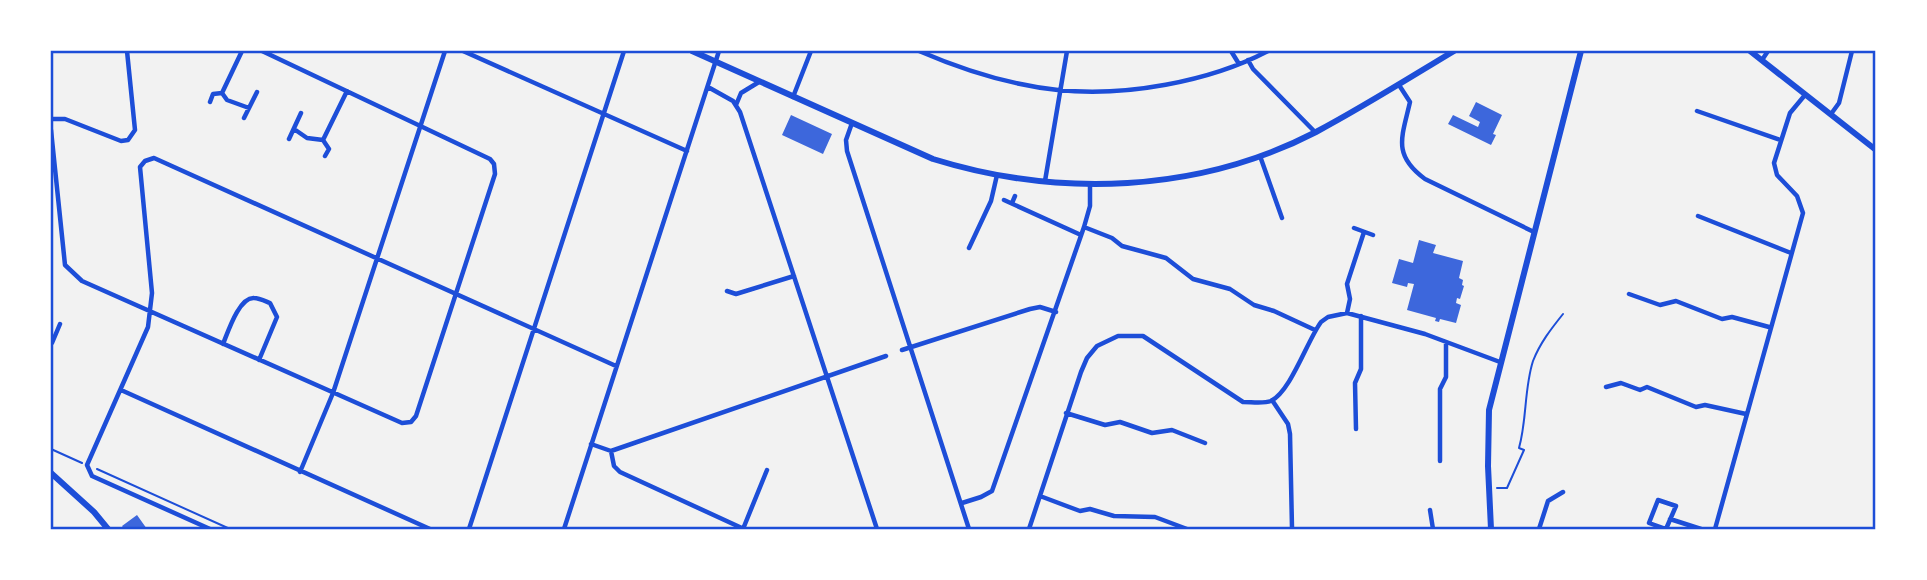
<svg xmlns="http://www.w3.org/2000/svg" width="1927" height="580" viewBox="0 0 1927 580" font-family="Mulish,sans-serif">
  <rect width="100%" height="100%" fill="#f2f2f2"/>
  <!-- building -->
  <path fill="#3d67dc" d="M1476,102l26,13 -9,19 3,1 -5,10 -43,-21 5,-9 25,12 2,-5 -11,-6z
    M791,115l41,19 -9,20 -41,-19z
    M1419,240l17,5 -3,8 30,8 -4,17 4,2 -1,5 2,1 -4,13 -3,-1 -1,5 5,2 -5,18 -16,-4 -1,3 -4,-1 1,-3 -29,-8 7,-26 -6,-1 -1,4 -15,-4 7,-24 14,4z
    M137,515l10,14h-23l-2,-3z"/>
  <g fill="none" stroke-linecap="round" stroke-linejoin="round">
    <!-- path -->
    <path stroke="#1d4ed8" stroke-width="2" d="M51,449l31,14
      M97,469l133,60
      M1497,488h10l17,-38 -5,-2c8,-28 5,-59 14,-87 7,-18 18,-32 30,-47"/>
    <!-- minor -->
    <path stroke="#1d4ed8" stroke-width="4.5" d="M463,51l224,100
      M919,51c44,19 91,34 139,39 66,7 151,-8 210,-39
      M1231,51l8,13
      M1248,60l5,9 62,63
      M1762,60l6,-9
      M1399,85l11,17c-8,35 -18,53 15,77l109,53
      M708,87l25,14 7,11 137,417
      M222,93l5,7 22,8
      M793,97l18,-46
      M210,102l3,-8 9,-1 20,-42
      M736,105l5,-12 18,-11
      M1697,111l83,29
      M1831,114l8,-11 13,-52
      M244,118l13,-26
      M51,119h14l56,22 7,-1 7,-10 -8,-79
      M852,123l-6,17 1,11 122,378
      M294,129l13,9 16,2
      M51,130l14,135 17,16 320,142 9,-1 5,-6 79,-242 -1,-10 -4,-5 -228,-108
      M289,139l12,-26
      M325,156l4,-7 -6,-9 24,-49
      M1260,156l22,62
      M1045,181l22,-130
      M1004,200l77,35
      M1012,203l3,-7
      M1698,216l93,37
      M1084,227l28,11 10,8 44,12 27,21 37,10 24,16 20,6 41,19
      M1354,228l19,7
      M969,248l22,-47 6,-26
      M727,291l9,3 58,-18
      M1629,294l31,11 16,-4 46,18 10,-2 37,10
      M1347,313l3,-14 -3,-15 17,-52
      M52,343l8,-19
      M223,344c5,-12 16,-47 31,-46 5,0 11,3 16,5l7,14 -18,43
      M902,350l128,-41 10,-2 16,5
      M1606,387l15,-4 19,7 7,-3 49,20 9,-2 41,9
      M121,390l309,139
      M1272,400l16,24 2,10 2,94
      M1066,413l39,12 15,-3 32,11 20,-3 33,13
      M1356,429l-1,-46 6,-14v-53
      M591,444l20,7 275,-95
      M611,451l3,15 6,6 124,57
      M1440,461v-72l6,-12v-35
      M300,472l33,-79 112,-342
      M1040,496l40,15 10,-2 24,7 41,1 32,12
      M1658,500l18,6 -10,23 -17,-6z
      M962,503l19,-6 11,-6 92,-264 6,-21v-21
      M1430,510l3,19
      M1670,519l31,10
      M210,529l-118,-53 -5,-11 61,-138 4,-34 -12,-126 5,-6 9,-3 462,208
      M469,529l155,-478
      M564,529l155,-478
      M743,529l24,-59
      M1029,529l52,-157 6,-14 10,-12 21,-10h25l100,66c9,0 20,2 28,-1 20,-10 36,-60 50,-79l7,-5 19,-4 78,21 75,28
      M1539,529l9,-28 15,-9
      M1715,529l88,-316 -6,-17 -20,-21 -3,-12 16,-50 15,-18"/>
    <!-- tertiary -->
    <path stroke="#1d4ed8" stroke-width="6" d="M692,51l241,108c126,39 265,34 383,-27 47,-25 93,-54 138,-81
      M1750,51l126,99
      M51,473l43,39 14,17
      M1491,529l-3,-63 1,-56 92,-359"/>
  </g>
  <!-- border -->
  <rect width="1927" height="580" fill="none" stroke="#ffffff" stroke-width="105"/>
  <rect x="52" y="52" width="1822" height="476" fill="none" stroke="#1d4ed8" stroke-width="2.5"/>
</svg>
